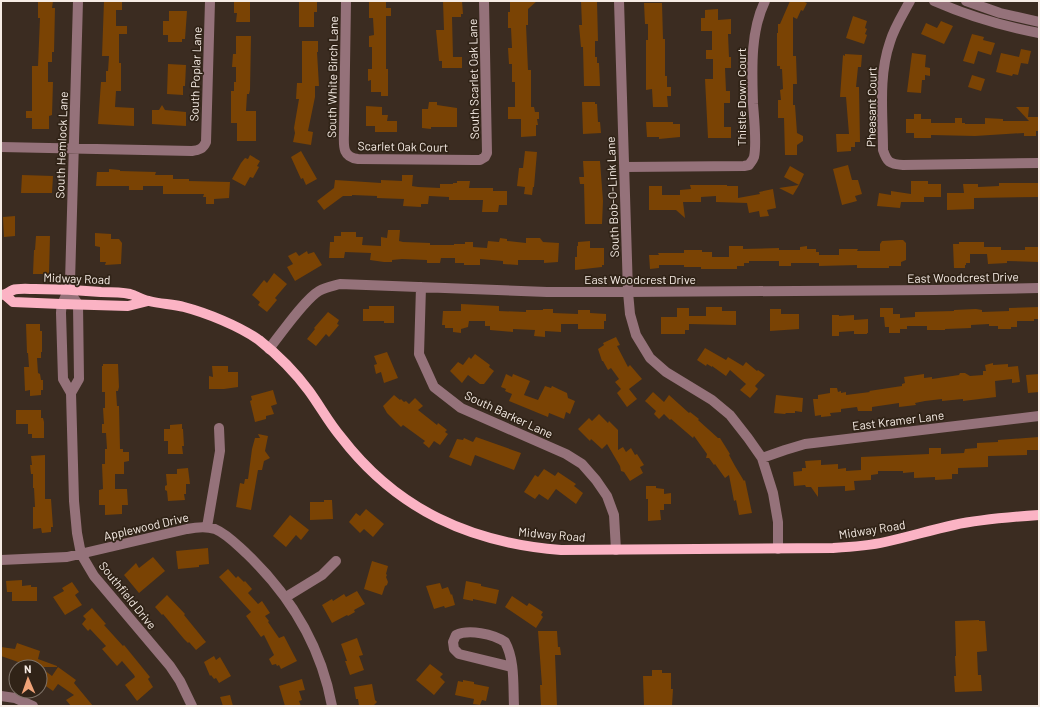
<svg xmlns="http://www.w3.org/2000/svg" width="1040" height="707" viewBox="0 0 1040 707" font-family="Barlow,sans-serif">
  <rect width="100%" height="100%" fill="#3b2c21"/>
  <!-- building -->
  <path fill="#7a4304" d="M38,1h15l-1,7h3l-1,44h-2v10h-4v20h5l-1,33 -3,1v13h-17v-11h-6v-7h6v-45h6l2,-48h-2z
    M104,1h18v9h-6v16h11v8h-8v29h2v28h-5l-1,16 19,1v18l-36,-2 3,-42h5v-11h2l1,-15h-7z
    M234,1h16v21h-14l1,-9h-3z
    M299,1h18v11h-3v15h-15z
    M369,1h17v7h5v8h-5v53h2v27h-7v-4h-10v-12l-3,1v-12h4v-22h-3v-11l5,-1 -1,-17h-4z
    M443,1h19l1,13h-2v3h-9l1,40h9v11h-20v-7h-3l-3,-31h8z
    M510,1h27l-9,8v16h-2l2,45h3v37h3l1,5h4v7h-2l1,6h-2v11l-15,1v-18h-13v-12h7v-25h-3v-18h-3l-1,-16h4l-1,-20h-3v-16h2z
    M581,1h16l1,40h-3v16h2v6h2l1,23h-16l-1,-39h-2l-2,-22h3z
    M790,1h12l5,2 -4,8 -2,-1 -4,9 -4,-2v39h3l1,28h-4v21h2l2,28 6,3v5l-6,4v10h-12l-1,-37h-6v-18h3l-1,-10 3,-1 -1,-20h-2v-3h-3v-33h1v-9h2z
    M644,3h18l1,36h2v37h2v11h4v9h-4l1,11h-15l-1,-18 -6,1v-50h2v-16h-3z
    M718,9v11l13,-1v15h-3l1,23h2v11h-6l1,23h4v12h-6v24h7v11h-23l-3,-59h8v-20h-7v-9h6v-19h-11v-13h4v-8z
    M169,11h18l-2,28h-3v3h-14v-7h-5v-14h6z
    M853,16l14,5 -2,7 2,1 -2,5 2,1 -3,9 -18,-6z
    M941,21l12,5 -9,18 -23,-10 5,-11 11,5z
    M972,34l12,3 -1,3 12,3 -4,12 -13,-4 -4,13 -11,-3z
    M236,36h15l-1,54 -1,4h-2l-1,17h10v30h-19v-18h-6v-32h3v-9h2v-15h-4l1,-13h3z
    M302,41h16v11h-1l2,34h-4v11l-7,34 5,1 -2,13 -18,-3 2,-9 -1,-5 5,-29h-3l1,-16h5z
    M1021,49l10,2 -3,13 -7,-1 -3,12 -5,-1 -1,2 -16,-4 5,-19 18,4z
    M912,53l14,2 -1,12 5,1v8l-5,-1v5h-3l-1,13 -14,-1z
    M845,54l17,1 -1,12h-3l-2,20h3l1,55h-5v5h-4v4l-14,1 -1,-18h13l-3,-37h-6l3,-42 2,1z
    M168,64l18,1 -1,21h-2v9l-16,-1z
    M972,75l13,4 -4,12 -13,-4z
    M429,102h8v3l20,3v19h-26v2l-9,-1v-19h6z
    M582,102h13v2h2l1,18h2l1,11 -18,1z
    M162,105l3,5 21,2v14l-34,-2v-14h7z
    M366,106l16,1v8h6l-1,6h10v11h-22v-6h-9z
    M1016,107h13l-1,10h11v14h-3v5h-12v-3l-49,3 -44,-1v3h-17v-5h-8v-14h8v-5h7v5h10v4h24v-5h7v5h3v1h20v-6l18,1v2h26z
    M646,122h27v2h7v13l-21,2v-2h-12z
    M301,151l16,28 -11,6 -3,-7 -2,1 -10,-22z
    M525,151l12,1 -3,35h-1l-1,8 -8,-1 1,-7 -8,-1 2,-18h4z
    M250,155l10,6 -3,5 2,1 -6,11 -3,-1 -5,9 -13,-7 9,-16 4,-5 3,1z
    M583,161h17l3,40 -1,23h-17l-1,-40h-4l-1,-7h5z
    M848,165l4,15h6l4,14 -7,2 2,5 -15,4 -9,-36z
    M790,166l14,8 -5,11 -15,-8z
    M109,169l11,1v1l36,1 -1,3h18v4h16v2l41,1 -1,16 -15,1v5h-8v-7h-3l1,-3h-41v-8h-20v4h-14v-4h-33l1,-14h12z
    M22,175l31,1 -1,17h-31z
    M402,175h11l-1,11 6,1 22,1v-4h13v-1h4v-2h13l-1,7h24v3h14v14h-8l-1,7h-16l1,-12h-34v-3l-20,-1 -1,8h-7v3l-18,-1 1,-7 -27,-1v-2l-25,-1v1h-9l-19,14 -7,-9 17,-13 1,-8 46,3v-3l21,1z
    M911,181h17v3h13v13h-17v5h-23l-1,6 -23,-2 2,-13 12,2v-4l20,3z
    M999,183h40v14l-65,1v11l-27,1v-17h17l-1,-9h15v3l21,-1z
    M690,185h37v1h11v12l22,-4 -1,-2 14,-3 3,19 -9,2 2,6 -9,1 -1,-6 -10,2 -2,-10 -31,-1v-6l-15,1v5h-18l2,16 -9,-8h-27v-24h13v9h18v-5l11,-1z
    M799,185l-6,10 -14,-7z
    M15,216v20l-11,1 -1,-20z
    M388,230h12l-1,11 4,1 27,1v2h24v-1h11v-2h8v5l14,1 1,-7 11,1 1,-4 7,1v2l19,2v-5h14l3,4 16,1 -1,19 -14,1v-3h-26v5l-15,-1v-3l-23,-2v6h-16v-2h-9v-5h-14l-1,5h-13v-3l-25,-1 -10,1v2h-8l-14,-2 1,-7 -26,-1 -1,6h-15l1,-16h4v-6h7v-4h15v5h7l-1,8 19,1v-9l6,1z
    M95,233l16,1v5h8l3,4 -1,21 -16,1 1,-3h-6v-15l-5,-1z
    M36,236h14l-1,38h-16l1,-24h1z
    M899,240h4l3,3v17l-5,2v4h-12v2h-32v-3l-38,1v-3h-28v3h-12v-5h-30v2h-5v3h-7v3h-36v-2h-17v-2h-25v3l-9,1 -1,-14h10l-1,-2h26v-3h18v2h10v5h17v-11h14v3l36,-1v2h21v-3l7,-1v3h9v3h3v3h20v-6h19l-1,2h23v-7l2,-3z
    M590,241v7h14v17h-2v2l-27,3v-13h2v-11h1v-4z
    M959,242h25v5h17v3h24v-3h14v15l-32,-1v2l-19,1 -1,-10h-17v9h-4v2h-1v3h-11l-1,-24h6z
    M307,251l1,3 6,-2 8,13 -27,16 -8,-14 6,-3 -5,-8 8,-4 3,4z
    M274,273l13,11 -12,14 2,2 -10,12 -9,-7 2,-3 -8,-7 12,-15 3,3z
    M461,304l38,2v5l27,1v-2h17v-1h10v4l25,1v-4h12v3l16,1v7h-2v8h-26v-5h-17v8l-16,-1v6l-11,-1 1,-6 -22,-1v3l-23,-2v-4h-5v-5h-16l-1,6 -7,2v4l-8,-1v-4h-8v-3h-3l1,-14h18z
    M369,306h25v17h-10v-2h-21v-12h6z
    M706,307h16v4h14v14l-47,-1v6h-4v4h-24v-17h16v-9h12v8h17z
    M1039,307v12h-5v2h-17v6h-6v2h-13v-3h-9v-2l-18,1v3l-26,1v1h-18v-4h-20v3h-7v4h-11v-6h-4l-1,-10h-4v-9h13v6h7v4l15,-1v-5l39,-1v-1l22,-1 6,1v2l27,-1v-3z
    M770,309h11v5h18v15l-29,2z
    M328,312l11,8 -2,4 2,1 -10,12 -3,-3 -10,12 -9,-7 8,-10 -1,-1z
    M832,315h7v1l15,-1v5l14,-1v14h-1v1h-13v-3l-15,1v4h-7z
    M26,324h14v7h2v21h-1v6h-4l1,15 2,1 1,6h2v10h-2v5l-11,1v-6l-5,1 -1,-24h5l-1,-14h-1z
    M616,337l4,8 -3,1 11,21 2,-2 12,14 -13,10 8,10 -10,8 -10,-14 4,-4 -6,-7 4,-3 -8,-11 -3,2 -5,-9h-1l-4,-12 6,-4 -1,-2z
    M705,348l21,12 2,-3 15,9 3,-4 11,9 1,-1 7,5 -10,11 3,3 -8,9 -10,-8 6,-6 -16,-14 -4,6 -14,-10v1l-5,-3 -1,2 -9,-6z
    M387,352l11,26 -14,5 -3,-11 -5,2 -2,-9 3,-1 -3,-8z
    M475,354l15,11 -1,2 5,4 -10,13h-4l-12,-9 -6,8 -12,-12 8,-9 5,3 6,-8 2,2z
    M993,363v2l15,-1v3l10,-1 2,16 -8,1v-4l-17,2 1,16 -33,4v-2l-21,2v-2l-17,2 -10,2 1,2 -17,2v-4l-27,4v4h-14l-1,-4 -16,2v3l-11,1 1,3 -10,1v-2l-6,1 -2,-17h5v-4l12,-2v-5h7l1,4 3,-1v2l5,-1v3l24,-3 -1,-1 33,-5v-2l3,-1 -1,-6 20,-3v4l8,-1v2l27,-4 1,-2h5l5,3 13,-1v-4h3l-1,-6z
    M103,364h15l1,23 -1,4h-2l1,15h2l1,43h3v3h6v9l-5,1v12h-9v15h12l1,16h-6v9l-17,1v-10h-6v-15l4,-1 -1,-25h3v-15h2l-1,-16h-4v-9h2l-1,-16h2v-16h-3v-26h1z
    M212,366h16v6h10v15l-14,2h-15v-13l4,1z
    M506,374l6,3 1,-3 17,7 -6,14 14,5 7,-14 6,2 1,-2 15,7 1,5 7,3 -5,13 -4,-2 -2,7 -15,-6 -1,4 -39,-16 3,-7 -7,-3 1,-2 -5,-2z
    M1039,374v18l-11,1 -2,-18z
    M273,390l4,14 -6,2 3,8 -8,2v3l-11,3 -5,-21 2,-1 -1,-4z
    M653,392l11,10 5,-7 20,18 1,-1 9,7 -1,1 20,18h2l10,16 -1,1 6,11 9,15 1,-1 7,33 -13,2 -3,-15 -2,1 -5,-26 -4,3 -10,-14 -1,1 -5,-7h-3l1,-4 -13,-18 -1,2 -22,-19 -1,1 -6,-6 -5,5 -5,-5 2,-3 -11,-10z
    M394,395l6,5 1,-1 3,3 2,-1 3,3 6,-6 8,8 -5,4 19,15 1,-2 9,7 -2,2 3,2 -8,11 -6,-4 -5,7 -6,-5 2,-2 -22,-16 -2,2 -14,-14 -4,-7z
    M776,395l27,3 -1,14 -7,-1v2h-9l-1,1 -11,-1z
    M16,410h25v8h2l1,4v16h-12v-4h-4v-10h-12z
    M599,414l9,9 1,-2 9,9v20l5,-3 3,5 5,-4 4,7 2,-1 7,11 -4,2 3,6 -13,8 -6,-9 -3,-1 -1,-5 -13,-22 -5,5 -11,-10 -1,2 -12,-12 11,-11 3,3z
    M182,424v5h1l1,17h-2l1,8h-15v-13h-4v-12h6v-4z
    M258,434l10,2 -3,15 5,7 -6,3 -2,9h-4l-7,40 -15,-3 4,-24 4,1 1,-5h3l4,-30 3,-11h5z
    M476,437l45,16 -7,17 -39,-15 -4,11 -22,-9 8,-18 6,1 1,-2 9,4z
    M1039,437v13h-12v5l-39,1v11l-30,1v6h-6v5l-17,1v-3l-21,1v-6l-11,1v-2h-25v3l-7,1v5l-17,1 1,9 -10,1v-5l-27,1v10l-7,-10h-5l-1,-2 -11,1 -1,-14 9,-1v-3h4l-1,-7 16,-1v5l17,-1v5l8,-1v3l15,-1v-13l68,-3v-6h12v6l23,-1 1,-4 12,-1v-5l21,-1v-2z
    M45,455v44h6l2,28h-2v5l-9,1 -1,-5 -8,1v-22h2l-1,-19h-1v-14h-2l-1,-9h2l-1,-9z
    M188,468l2,16h-4v10h-2l1,6 -17,1 -1,-10 -2,-1v-4l2,-1 -1,-11h11v-5z
    M544,469l11,7 3,-4 18,12 -2,2 9,7 -7,11 -20,-15 -8,11 -9,-6 -4,5 -11,-7 11,-17 3,2z
    M646,486h10v2l8,1v5l7,-1v11h-7v6h-4l1,10 -13,1v-22h-2z
    M324,500h8l1,19 -23,1v-18h14z
    M366,509l18,15 -11,13 -9,-8 -4,4 -11,-11 7,-9 4,3z
    M290,515l19,15 -8,10 -5,-5 -10,12 -13,-11z
    M208,548l1,16 -10,1v2l-21,2 -2,-18z
    M153,557l12,14 -26,22 -15,-18 12,-12 3,5z
    M372,561l16,5 -2,8 1,1 -1,2 2,5 -1,3 -2,1 -3,9 -18,-6z
    M228,569l8,9 2,-2 6,6 1,-1 7,8 -4,4 10,11 4,-3 8,12 -5,3 4,5 -1,1 11,16 5,-2 13,25 -16,8 -2,-4 -2,1 -1,-2 -4,1 -3,-6 5,-4 -10,-20 -3,2 -15,-21 5,-4 -32,-35z
    M22,580v6l9,-1v2h6v14h-25v-9h-5l-1,-11z
    M466,581l15,3v2l18,4 -3,14 -23,-5v2l-10,-2z
    M72,582l7,10 -4,3 7,10 -17,10 -12,-18 11,-6 -2,-3z
    M440,583l2,6 6,-2 3,8 1,-1 3,11 -10,3 -1,-2 -10,3 -8,-23z
    M357,591l8,13 -11,6 1,2 -7,4 -1,-1 -15,8 -10,-18 10,-6 1,2 11,-7 2,3z
    M167,595l18,19 -1,1 22,27 -10,8 -7,-8 -1,1 -4,-4 -21,-25 -1,1 -7,-8z
    M512,596l15,10 2,-3 14,9 -2,3 2,2 -7,11 -31,-21z
    M92,608l14,16 -2,1 19,21 1,-1 26,32 -2,2 5,8 -16,14 -12,-16 10,-8 -1,-2 -12,-14 -5,5 -15,-17 4,-3 -16,-17 -2,2 -6,-7 4,-5 -3,-3z
    M979,620v1h6l2,30 -10,1 1,23h3l1,16 -27,1 -1,-16h2l-1,-20h1l-1,-35z
    M538,631h19l1,16h2l1,8h-6l2,51h-16l-1,-21h2z
    M357,638l6,17 -4,1 5,14 -14,5 -5,-14h2l-6,-17z
    M17,643l23,8 -2,8 19,7v1h-34l1,-3 -23,-8v-9l14,2z
    M214,656l2,4 4,-3 11,19 -12,7 -3,-5 -2,1 -3,-4 -1,1 -6,-14z
    M430,664l13,10 -3,3 5,5 -11,13 -18,-15z
    M40,667l12,9 6,-9 18,13 -2,3 19,23h-22l-5,-6 8,-5 -16,-11 -5,7 -13,-9z
    M652,670h10v3h9v16h2l-1,17h-28l-1,-30h9z
    M302,679l3,11 -6,1 3,9 -3,1 2,5h-16l-6,-20z
    M463,680l11,2v2l15,3 -3,14 -4,-1 -2,5 -7,-1 1,-5 -19,-4 3,-14 5,1z
    M372,684l3,16 2,2 -4,4h-14l-1,-7h-2l-2,-12z
    M230,695l3,11h-10l-3,-9z"/>
  <g fill="none" stroke-linecap="round" stroke-linejoin="round">
    <!-- minor -->
    <path stroke="#95727a" stroke-width="10" d="M78,1l-8,281c-1,12 -9,18 -9,31l2,66 8,14 3,108 3,32 4,21 13,22 76,90 10,15 12,25
      M346,1l-2,130c0,13 -3,26 14,28l116,1h6l5,-3 2,-4 -3,-152
      M619,1l9,291 2,22 6,21 14,23 16,14 46,28 18,15 18,23 14,20 11,35 5,29v27
      M910,1c-7,13 -16,27 -20,41 -12,35 -7,72 -7,108 4,12 6,14 20,15l136,-2
      M934,1c34,15 68,25 105,32
      M966,1l34,12 39,9
      M1,147l191,4c7,-1 11,-2 14,-9l4,-141
      M625,167l119,-1 5,-1c2,-3 4,-5 5,-8 3,-13 0,-39 -1,-53 -1,-34 -3,-72 12,-103
      M421,287l-2,67 15,33 27,21 105,46 16,10 14,16 11,16 7,19 2,35
      M69,291l9,13 1,75 -8,14
      M269,349c11,-14 36,-50 50,-58 7,-4 14,-5 21,-7l207,8h81l307,-2 104,-2
      M762,458l23,-8 20,-6 234,-28
      M207,527l13,-76 -1,-23
      M1,560l66,-3 120,-28c10,-2 19,-3 28,0 12,5 22,16 31,24 44,42 75,93 86,153
      M286,597l36,-22 14,-14
      M512,667l-53,-13 -5,-5 -1,-7 3,-7c13,-6 37,-1 49,7 10,18 8,43 9,64
      M1,696l14,2 18,8"/>
    <!-- major -->
    <path stroke="#fbb3c4" stroke-width="10" d="M1,295c6,0 7,-3 12,-5 5,-2 16,-1 22,-1 22,0 44,1 66,3 9,0 20,0 29,2 7,2 12,6 19,7 11,3 24,3 35,6 23,6 55,19 75,33 19,15 36,32 50,51 11,15 20,32 32,46 56,73 130,106 220,113l272,-2c18,-1 35,-2 52,-6 23,-5 46,-12 69,-17 28,-6 56,-8 85,-10
      M5,295l8,7 48,2 67,2 20,-5"/>
  </g>
  <g text-anchor="middle" dominant-baseline="central" stroke-width="3.5" stroke-linejoin="round" paint-order="stroke">
    <!-- street labels -->
    <g font-size="12" fill="#f6ece5" stroke="#302317">
      <text transform="translate(195 74) rotate(-88)">South Poplar Lane</text>
      <text transform="translate(332 77) rotate(-89)">South White Birch Lane</text>
      <text transform="translate(473 79) rotate(-91)">South Scarlet Oak Lane</text>
      <text transform="translate(741 97) rotate(-90)">Thistle Down Court</text>
      <text transform="translate(871 107) rotate(-89)">Pheasant Court</text>
      <text transform="translate(61 145) rotate(-88)">South Hemlock Lane</text>
      <text transform="translate(403 146) rotate(1)">Scarlet Oak Court</text>
      <text transform="translate(612 197) rotate(-92)">South Bob-O-Link Lane</text>
      <text transform="translate(963 277) rotate(-1)">East Woodcrest Drive</text>
      <text transform="translate(77 278) rotate(2)">Midway Road</text>
      <text x="640" y="279">East Woodcrest Drive</text>
      <text transform="translate(509 414) rotate(25)">South Barker Lane</text>
      <text transform="translate(898 420) rotate(-7)">East Kramer Lane</text>
      <text transform="translate(146 526) rotate(-13)">Applewood Drive</text>
      <text transform="translate(872 529) rotate(-9)">Midway Road</text>
      <text transform="translate(552 534) rotate(5)">Midway Road</text>
      <text transform="translate(128 595) rotate(51)">Southfield Drive</text>
    </g>
  </g>
  <!-- border -->
  <rect width="1040" height="707" fill="none" stroke="#f6ece5" stroke-width="4"/>
  <!-- north arrow -->
  <g transform="translate(28 679) rotate(358)"><circle r="19" fill="#302317" stroke="#7f7369"/>
  <path d="M0-3L7 15L0 10L-7 15Z" fill="#f0a378"/>
  <text y="-6" font-size="11" font-weight="bold" text-anchor="middle" fill="#f6ece5">N</text>
  </g>
</svg>
